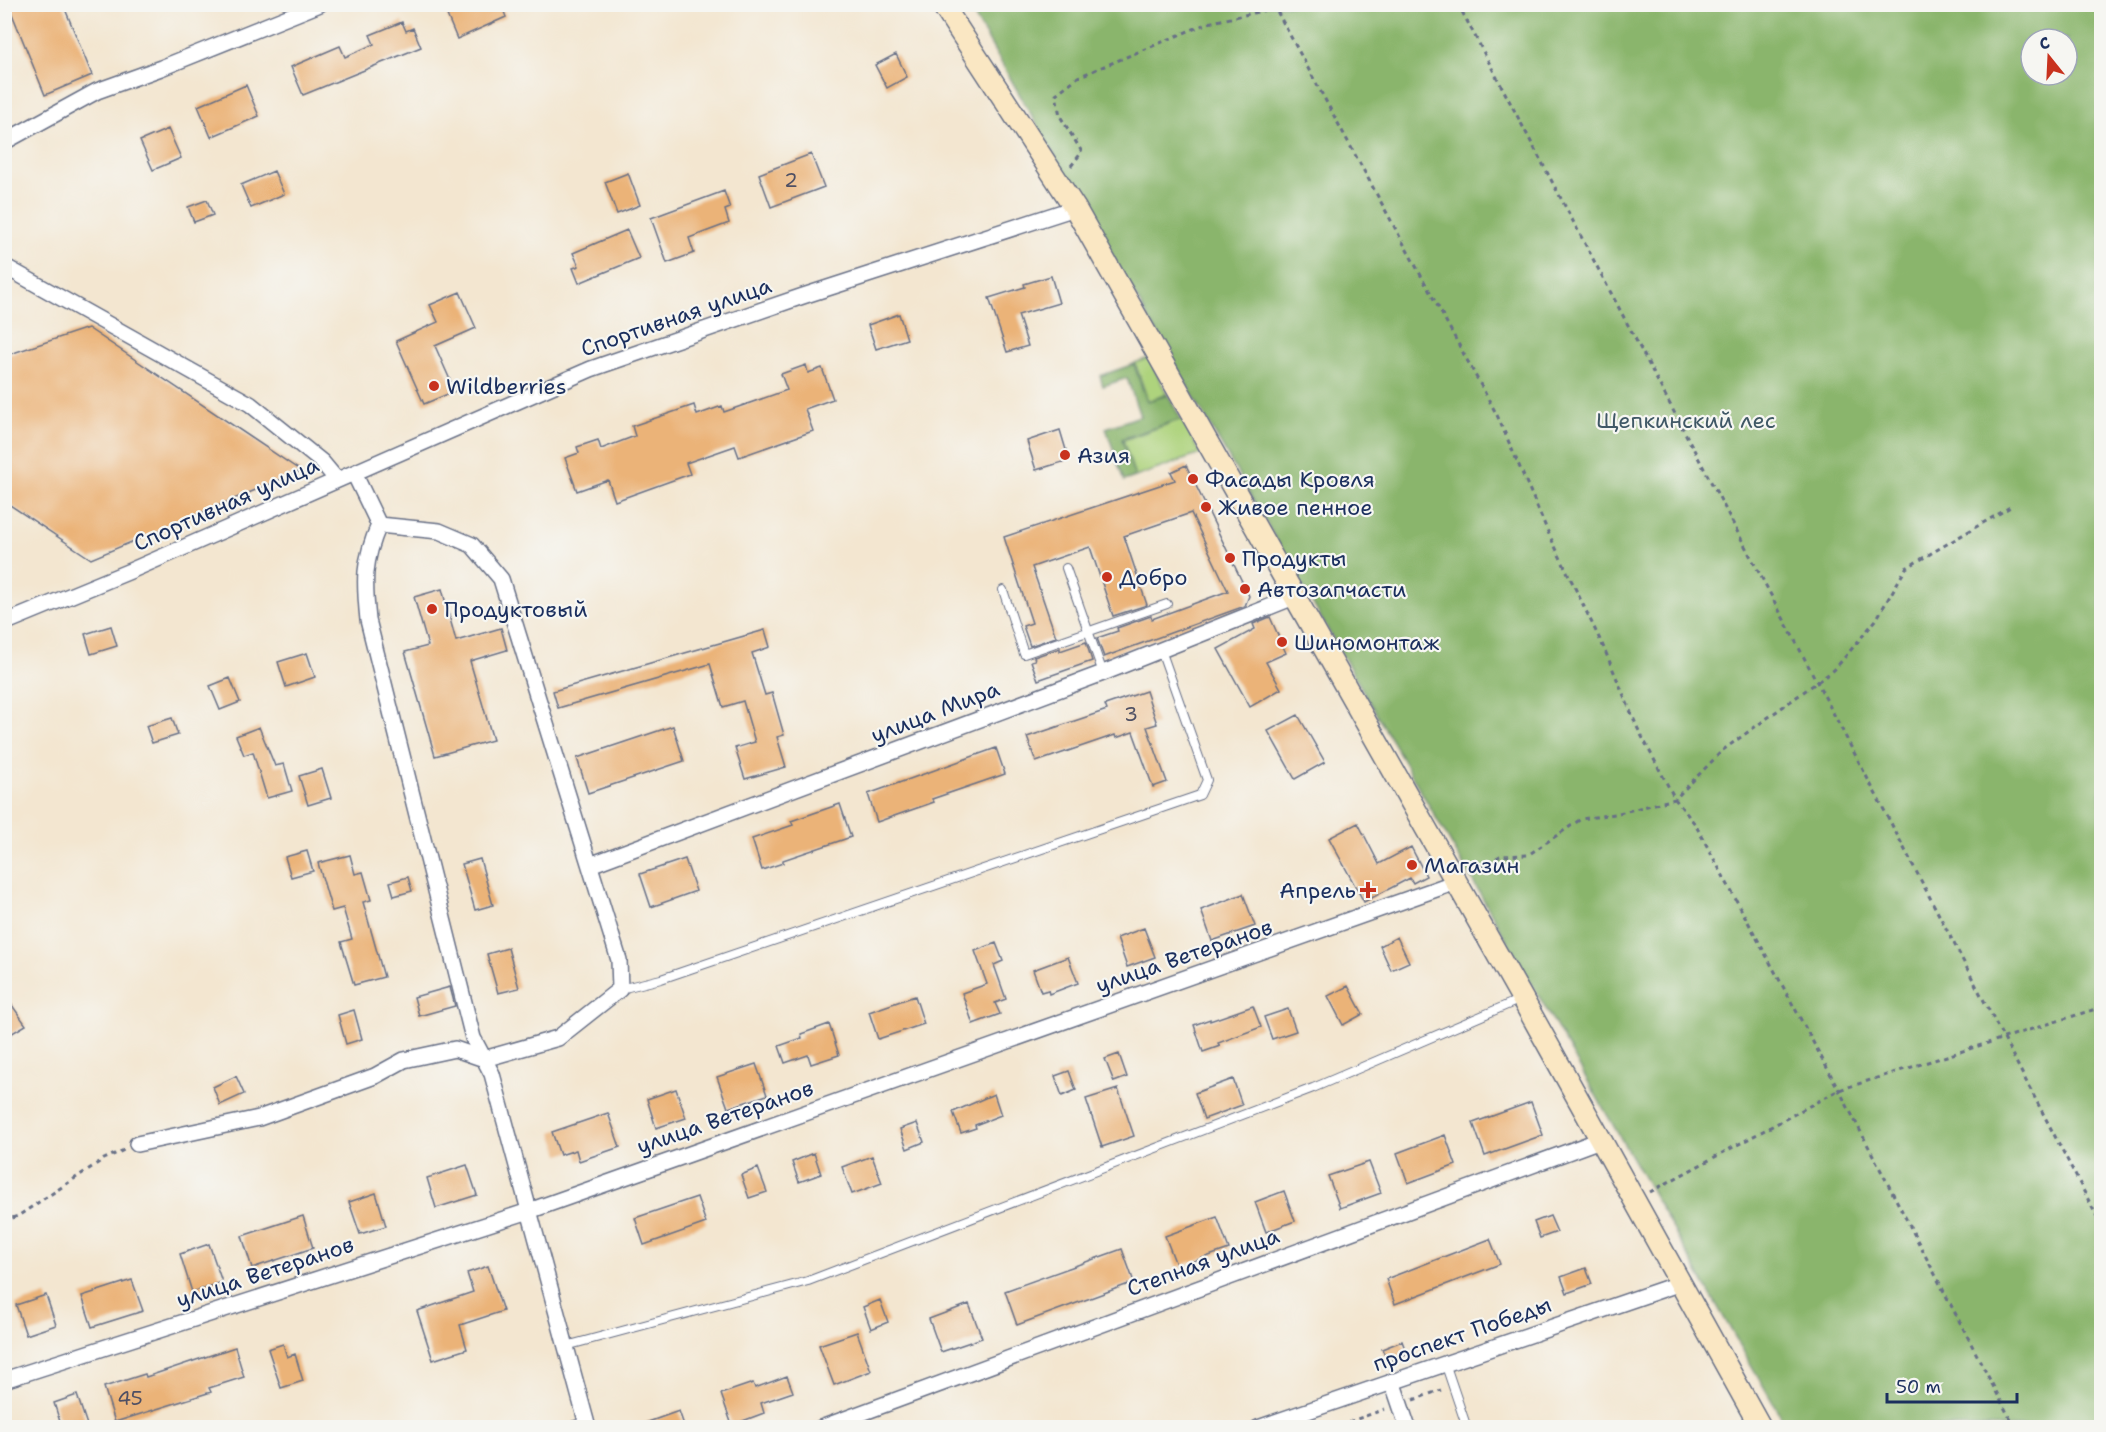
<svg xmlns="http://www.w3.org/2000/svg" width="2106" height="1432" viewBox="0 0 2106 1432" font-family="'Shantell Sans',sans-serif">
  <rect width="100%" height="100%" fill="#f6f6f2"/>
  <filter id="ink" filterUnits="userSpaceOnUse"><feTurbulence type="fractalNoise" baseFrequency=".0167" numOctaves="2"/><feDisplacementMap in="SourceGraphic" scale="12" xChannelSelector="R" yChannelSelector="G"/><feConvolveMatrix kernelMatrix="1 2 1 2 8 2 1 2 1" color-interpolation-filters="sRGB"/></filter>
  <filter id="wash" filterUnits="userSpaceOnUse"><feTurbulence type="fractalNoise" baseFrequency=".008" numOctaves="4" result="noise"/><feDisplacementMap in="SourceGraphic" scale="24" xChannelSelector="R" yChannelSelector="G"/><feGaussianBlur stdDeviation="1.35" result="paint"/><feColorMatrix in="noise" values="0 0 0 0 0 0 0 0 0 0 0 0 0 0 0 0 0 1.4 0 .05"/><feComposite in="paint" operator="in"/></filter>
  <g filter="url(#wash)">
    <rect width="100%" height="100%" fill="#f3e6d0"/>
    <!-- green -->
    <path fill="#aed37d" stroke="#64816e" stroke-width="1.5" d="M1149,358l18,36 -19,7 -13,-38z
      M1182,419l18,35 -65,23 -12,-37z"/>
    <!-- forest -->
    <path fill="#8ab56c" stroke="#527265" stroke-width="1.5" fill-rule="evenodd" d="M968,5h1133v1422h-314zM2031,39h36v36h-36z
      M1134,364l13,37 21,-6 13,24 -59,20 13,38 -11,4 -18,-53 34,-12 -13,-38 -24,8 -3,-10z"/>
    <g id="blocks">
      <!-- building -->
      <path fill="#ebb378" d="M8,4h55l29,71 -47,20z
        M456,4h45l5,13 -49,22 -10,-24 12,-5z
        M402,22l4,9 7,-3 8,19 -118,48 -12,-28 49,-21 5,11 29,-13 -4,-9z
        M896,54l11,23 -20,11 -12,-23z
        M246,85l13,31 -48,21 -13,-31z
        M168,129l13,29 -28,12 -13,-29z
        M811,154l13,33 -53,20 -12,-33z
        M274,171l10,23 -33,14 -10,-23z
        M628,173l12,32 -23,9 -12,-32z
        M724,191l6,17 -5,2 4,13 -40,15 5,15 -27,10 -16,-45z
        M207,200l6,15 -19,7 -6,-15z
        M627,230l12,28 -60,25 -6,-15 6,-2 -6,-13z
        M1051,276l8,27 -41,12 10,31 -21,6 -18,-54 36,-11 -1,-3z
        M460,292l16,36 -41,18 20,45 -31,13 -28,-63 42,-19 -8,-17z
        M899,314l8,25 -31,10 -8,-24z
        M88,328l213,143 -210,88 -87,-58v-145z
        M806,365l2,8 14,-5 11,31 -28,10 8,22 -74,26 -4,-11 -49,17 4,11 -75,27 -7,-21 -31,11 -12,-33 14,-5 -2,-6 21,-7 3,9 34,-13 -3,-10 62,-21 3,10 25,-9 2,6 63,-22 -6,-16z
        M1060,430l9,30 -33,10 -9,-29z
        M1186,465l63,131 -4,10 -141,51 -7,-19 21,-7 -1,-3 34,-12 1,3 76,-28 -37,-78 -67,23 23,69 -34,11 -23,-69 -58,20 24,70 -26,9 -7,-20 9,-3 -28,-86 171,-57 -4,-8z
        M442,589l14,52 45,-13 6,22 -37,11 23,79 -58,16 -30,-104 23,-6 -14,-49z
        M1270,617l16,36 -20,9 15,27 -31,18 -32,-58 37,-20 -2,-5z
        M111,626l6,20 -26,8 -6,-20z
        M765,630l5,17 -18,6 13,42 7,-2 12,42 -7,2 9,30 -41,12 -10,-31 20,-6 -12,-41 -20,6 -13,-43 -152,44 -5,-17z
        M1086,642l6,19 -54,19 -7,-19 4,-1 -1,-3 26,-9v3z
        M307,653l8,24 -29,10 -8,-25z
        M230,678l10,24 -20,8 -10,-24z
        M1146,691l11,33 -10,3 20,55 -14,5 -20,-55 -17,6 -1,-3 -79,27 -9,-25 80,-27 -2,-5z
        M1298,715l27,47 -30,17 -27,-48z
        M172,718l6,17 -26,8 -6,-17z
        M673,726l11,35 -96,32 -11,-35z
        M259,727l16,39 9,-2 8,27 -25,7 -14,-46 -9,3 -8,-19z
        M996,748l9,26 -73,25 2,3 -57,20 -9,-28z
        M322,769l9,29 -23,7 -9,-29z
        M840,804l11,33 -68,23v3l-21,7 -10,-31 41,-14 -2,-4z
        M1358,823l21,41 32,-17 15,29 -13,7 -3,-5 -46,24 -35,-64z
        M307,851l6,20 -22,6 -6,-20z
        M350,855l5,19 8,-2 8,28 -8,2 21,75 -30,8 -13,-43 11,-3 -9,-31 -11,3 -14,-48z
        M480,859l13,46 -18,5 -13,-46z
        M685,859l11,32 -45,16 -11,-33z
        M408,877l4,14 -18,5 -4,-14z
        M1243,894l12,32 -43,15 -11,-31z
        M1144,928l11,29 -28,10 -10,-29z
        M1397,937l12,25 -18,8 -11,-24z
        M996,943l7,18 -9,4 12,34 -11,4 5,11 -27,10 -11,-31 25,-9 -12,-33z
        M508,948l11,40 -21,5 -11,-39z
        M1068,957l10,26 -29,11 -1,-4 -7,2 -8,-22z
        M1348,986l15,28 -20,11 -15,-29z
        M450,987l5,19 -36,10 -5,-19z
        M4,994l22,31 -22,13z
        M915,996l9,28 -46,15 -9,-27z
        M1253,1006l8,21 -43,16 2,3 -17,6 -9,-27 16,-6v2z
        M1288,1009l8,22 -24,8 -8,-22z
        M354,1010l8,29 -16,5 -8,-29z
        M829,1024l10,31 -28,9 -3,-9 -23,8 -6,-17 23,-8 -1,-4z
        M1119,1054l8,23 -13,5 -9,-23z
        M756,1064l11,31 -39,13 -11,-31z
        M1069,1071l7,19 -14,6 -7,-20z
        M236,1076l8,18 -24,11 -7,-18z
        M1233,1079l9,26 -38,14 -9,-26z
        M676,1089l10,29 -30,10 -9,-29z
        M1118,1089l16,47 -32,11 -16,-48z
        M994,1094l7,21 -26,10 1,3 -15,5 -8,-21z
        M1531,1102l12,33 -58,21 -12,-33z
        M608,1113l12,34 -41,14 -3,-11 -16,5 -8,-23z
        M917,1123l7,19 -17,7 -7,-20z
        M1445,1135l11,30 -48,18 -11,-30z
        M814,1153l7,21 -22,8 -7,-20z
        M872,1156l10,27 -30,11 -10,-27z
        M1369,1162l12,31 -41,15 -12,-32z
        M467,1165l10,30 -41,13 -9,-30z
        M758,1168l9,24 -18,6 -8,-23z
        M1284,1191l11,30 -29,11 -11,-30z
        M376,1193l10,33 -26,8 -11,-32z
        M697,1197l9,26 -62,22 -9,-27z
        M303,1216l10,32 -61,20 -10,-32z
        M1550,1216l7,16 -17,6 -6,-16z
        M1217,1217l12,32 -52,18 -12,-31z
        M1490,1239l10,25 -105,40 -9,-25z
        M209,1244l13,38 -30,10 -12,-38z
        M1122,1249l12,33 -117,43 -12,-34z
        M488,1266l15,45 -43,14 7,24 -34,11 -16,-49 56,-19 -6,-19z
        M1586,1268l6,16 -25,9 -6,-16z
        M132,1280l11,31 -51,16 -10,-31z
        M46,1295l10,30 -30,10 -10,-30z
        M880,1300l8,22 -17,7 -8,-22z
        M969,1304l13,34 -41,14 -12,-33z
        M857,1332l14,39 -37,14 -15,-40z
        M1402,1341l5,13 -19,8 -6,-13z
        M283,1344l4,13 8,-3 8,27 -22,7 -13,-39z
        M235,1347l9,30 -35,11 2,4 -96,30 -11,-35 41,-13 1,3z
        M787,1376l6,16 -32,11 3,10 -32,12 -11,-31 32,-11 2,5z
        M77,1395l11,33h-26l-8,-25z
        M679,1411l6,17h-47l-1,-2z"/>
    </g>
  </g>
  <g filter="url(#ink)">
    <use href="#blocks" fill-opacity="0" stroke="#676f86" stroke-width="1.5"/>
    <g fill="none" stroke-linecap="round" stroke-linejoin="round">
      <defs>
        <path id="lane" d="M1066,568l37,105
          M1003,590l21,64 143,-50
          M620,989l41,-10 539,-184 7,-15 -46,-130
          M566,1346l242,-65 505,-193 208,-89
          M1445,1363l22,65
          M566,1428l20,-7"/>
        <path id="street" d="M4,142l93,-51 64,-23 159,-64
          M4,266l246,138 72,58 15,18
          M354,473l25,52c-16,37 -15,56 -11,95l105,418 19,36 96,354
          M4,623l126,-52 461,-202 212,-73 272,-88
          M590,865l513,-192 191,-76
          M137,1144l122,-26 116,-42 29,-16 51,-11 29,10 74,-21 62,-49 -1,-29 -118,-381 -29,-34 -33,-14 -60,-6
          M4,1380l525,-169 927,-329
          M1392,1381l16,47
          M821,1428l779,-288
          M1258,1428l423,-145"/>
        <path id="secondary" d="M942,4l133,204 447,790 239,430"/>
      </defs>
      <!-- lane casing -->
      <use href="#lane" stroke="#676f86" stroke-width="10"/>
      <!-- street casing -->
      <use href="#street" stroke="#676f86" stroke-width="18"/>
      <!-- secondary casing -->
      <use href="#secondary" stroke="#676f86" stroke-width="24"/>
      <!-- path -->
      <path stroke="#676f86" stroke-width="3" stroke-dasharray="4.5 4.5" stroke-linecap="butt" d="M1273,4l224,411 51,117 55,114 35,83 37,70 20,25 144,266 176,338
        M1458,4l359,678 285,544
        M1071,166l11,-14 -22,-36 -4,-22 22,-17 130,-54 85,-19
        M1473,872l27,-16 28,-1 53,-36 34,-5 60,-15 48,-49 111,-80 42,-50 30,-52 106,-62
        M1650,1192l189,-102 263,-83
        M4,1221l14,-5 86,-57 20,-9
        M1413,1400l28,-10
        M1332,1428l53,-19"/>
      <!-- lane -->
      <use href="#lane" stroke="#fff" stroke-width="8"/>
      <!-- street -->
      <use href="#street" stroke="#fff" stroke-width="15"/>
      <!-- secondary -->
      <use href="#secondary" stroke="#fae7c3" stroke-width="21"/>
    </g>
  </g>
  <!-- markers -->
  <g fill="#c8321e" stroke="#f6f6f2" stroke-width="2">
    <circle cx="434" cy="386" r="6"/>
    <circle cx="1065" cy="455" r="6"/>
    <circle cx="1193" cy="479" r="6"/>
    <circle cx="1206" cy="507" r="6"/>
    <circle cx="1230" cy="558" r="6"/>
    <circle cx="1107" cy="577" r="6"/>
    <circle cx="1245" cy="589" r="6"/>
    <circle cx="432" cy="609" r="6"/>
    <circle cx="1282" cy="642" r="6"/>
    <circle cx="1412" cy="865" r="6"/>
    <path d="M1365 881h6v6h6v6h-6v6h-6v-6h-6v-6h6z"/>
  </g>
  <g text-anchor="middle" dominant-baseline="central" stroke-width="4.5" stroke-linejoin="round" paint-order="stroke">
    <!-- number labels -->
    <g font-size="20" fill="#4f5064">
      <text x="791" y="180">2</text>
      <text x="1131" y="714">3</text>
      <text x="130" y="1398">45</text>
    </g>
    <!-- street labels -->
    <g font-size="22" fill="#1b2f5e" stroke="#f6f6f2">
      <text transform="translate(676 317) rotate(-19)">Спортивная улица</text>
      <text transform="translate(226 504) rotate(-24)">Спортивная улица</text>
      <text transform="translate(935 712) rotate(-21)">улица Мира</text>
      <text transform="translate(1184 956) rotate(-19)">улица Ветеранов</text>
      <text transform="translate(725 1117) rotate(-19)">улица Ветеранов</text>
      <text transform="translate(1203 1262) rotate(-20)">Степная улица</text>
      <text transform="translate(265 1272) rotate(-18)">улица Ветеранов</text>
      <text transform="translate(1462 1334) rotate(-19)">проспект Победы</text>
    </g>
    <!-- poi labels -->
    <g font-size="22" fill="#1b2f5e" stroke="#f6f6f2" text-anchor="start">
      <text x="446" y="386">Wildberries</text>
      <text x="1077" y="455">Азия</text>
      <text x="1205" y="479">Фасады Кровля</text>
      <text x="1218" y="507">Живое пенное</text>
      <text x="1242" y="558">Продукты</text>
      <text x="1119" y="577">Добро</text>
      <text x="1257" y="589">Автозапчасти</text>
      <text x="444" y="609">Продуктовый</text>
      <text x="1294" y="642">Шиномонтаж</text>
      <text x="1424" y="865">Магазин</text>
      <text x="1356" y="890" text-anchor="end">Апрель</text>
    </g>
    <!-- park labels -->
    <g font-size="22" fill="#405866" stroke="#f6f6f2">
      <text x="1686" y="420">Щепкинский лес</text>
    </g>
  </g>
  <!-- margin -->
  <rect width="2106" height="1432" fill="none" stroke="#f6f6f2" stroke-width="24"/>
  <!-- north arrow -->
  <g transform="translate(2049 57) rotate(342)"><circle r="28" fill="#f6f6f2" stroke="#9ea6b7" stroke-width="1.5"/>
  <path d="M0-4.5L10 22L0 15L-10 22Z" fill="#c8321e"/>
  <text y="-9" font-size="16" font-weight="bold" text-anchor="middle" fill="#1b2f5e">С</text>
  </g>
  <!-- scale -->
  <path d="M1887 1393v9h130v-9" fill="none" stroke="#1b2f5e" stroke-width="3"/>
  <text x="1896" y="1393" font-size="18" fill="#1b2f5e" stroke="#f6f6f2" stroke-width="4.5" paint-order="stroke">50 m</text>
</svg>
